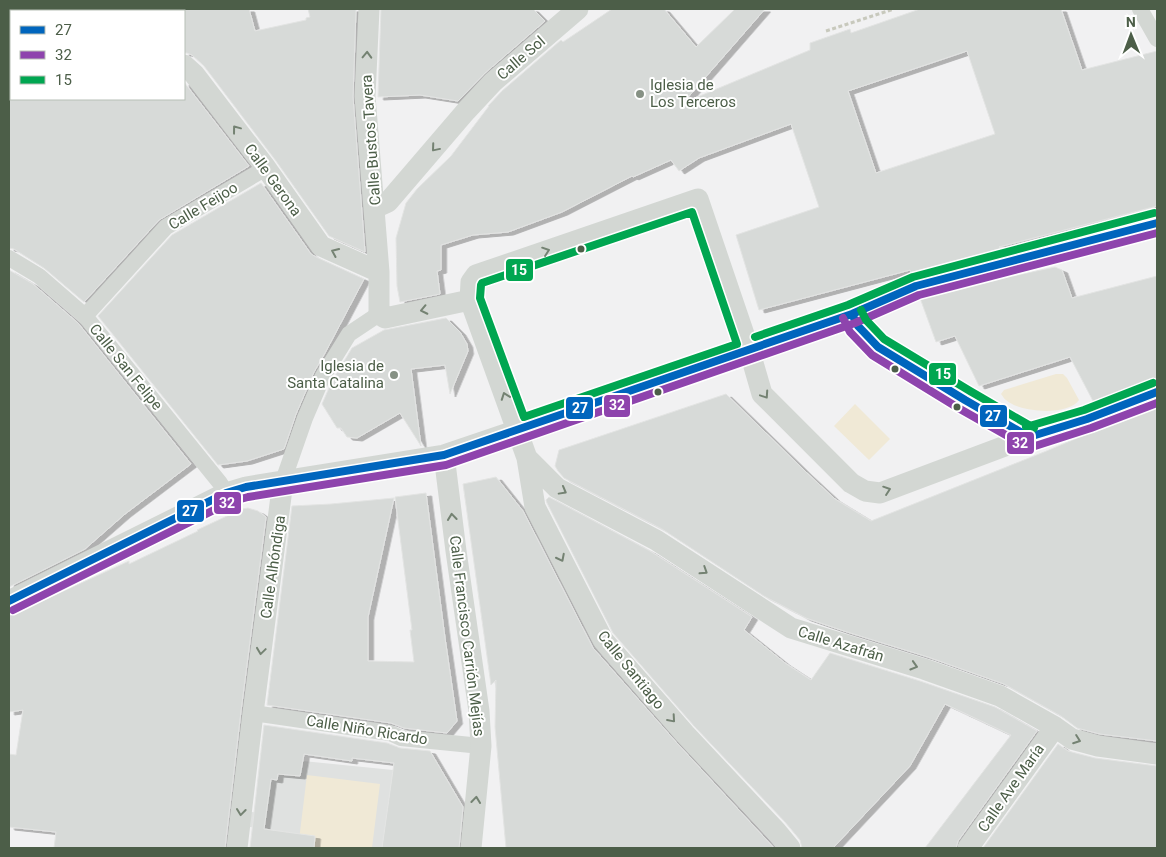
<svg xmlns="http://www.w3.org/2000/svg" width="1166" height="857" viewBox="0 0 1166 857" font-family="Roboto,sans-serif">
  <defs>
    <filter id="shadow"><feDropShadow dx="5.5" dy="3" stdDeviation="0" flood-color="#0004"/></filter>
  </defs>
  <rect width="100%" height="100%" fill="#f1f1f2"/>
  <!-- education -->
  <path fill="#dfe1e0" d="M303,761l90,9 -11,78h-101l2,-16 -33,-5 1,-15 15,1 5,-34 6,1 1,-6 22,2z"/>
  <!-- green -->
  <path fill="#f0e9d6" d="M1056,374h7l4,4 12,22c-11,16 -59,13 -73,0 -2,-1 -3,-4 -5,-6l3,-4z
    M855,404l35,35 -21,21 -35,-34z
    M307,775l73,9 -8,64h-74z"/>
  <!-- building -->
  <path fill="#d7dad8" stroke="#e3e4e3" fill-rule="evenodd" filter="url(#shadow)" d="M184,9h65l6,22 51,-11v-2l4,-1 -2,-8h48l-3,88 12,155 -36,-16 -53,-75 -72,-95 -12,-11 -5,-2h-3z
    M381,9h152l12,12 -60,52 -27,28 -38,-6 -42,2z
    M612,9h52l32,38 39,-38h30l-82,94 127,-53v-7l40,-14 1,4 69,-24h141l21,61 75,-19v155l-158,41 8,2 -95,25 -2,-4 -151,40 -23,-75 83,-28 -28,-83 -92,34 -20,13 -8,-11 -38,17 -1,-1 -70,36 -54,20 -35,3 -32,10v25l-4,1 3,23 -40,8 -3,-16 -1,-48 10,-35 11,-14 34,-33 38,-50h-1l14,-15 59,-51 2,2zM967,51l28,83 -119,39 -28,-82z
    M184,82l65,84 -90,54 -75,82 -40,-34 -30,-19 -5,-1v-149h175z
    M261,183l50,71 5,3 48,22 -39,74 -11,19 -18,42 -12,35 -37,12 -29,4 -120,-149 74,-81z
    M1055,267l7,3 10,28 85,-22v104h-5l-58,23 -24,-46 -91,29 -24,-50 -19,6 -16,-44 93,-24v2z
    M9,270l24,14 45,39 113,141 -66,50 -40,35 -76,38z
    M446,318l14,14 7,12 1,7 -18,43 -5,-29 -34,4 10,77 -21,-33 -43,25 -10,-1 -6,-9h-4l-15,-24 10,-23 20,-33 32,-18z
    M726,394l81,79 28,26 36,22 173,-69 62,-26 -1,-1 52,-20v336l-57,-7 -23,-6 -16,-12 -57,-32 -76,-27 -84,-26 -38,-13 -42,-22 -102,-67 -98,-51 -6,-7 -3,-5 4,-16z
    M496,477l27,34 70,137 83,94 98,106h-268l-11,-121 1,-47 -5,5 -28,-201z
    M426,493l19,145 12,83 -10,12 -43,-5 -13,-5 -124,-18 25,-199 39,-2 63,-6 -26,119v44l46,1 -4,-32h2l-17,-133z
    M549,497l101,54 102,66 -8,13 41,33 26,17 19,-27 90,28 75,26 42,24 -79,110 -2,7h-31l86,-113 -66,-31 -35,62 -77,82h-31l-2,-8 -15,-18 -91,-96 -81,-93 -66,-130 -1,-3z
    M248,508l10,3 8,6 -25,194 -16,137h-171l2,-16 -47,-5v-73l7,1 7,-45 -14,2v-96l120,-55v3l69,-33 -1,-1 45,-21z
    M264,725l123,18 13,5 30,3 33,56 -4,41h-77l12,-85 -42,-5v3l-48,-7 -4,22 -22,-2 -1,6 -6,-1 -7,50 51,7 -1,12h-64z
    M1058,744l10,7 27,7 62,8v82h-174z"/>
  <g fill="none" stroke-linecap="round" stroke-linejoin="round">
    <!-- path -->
    <path stroke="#c8c9bd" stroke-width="3" stroke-dasharray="4 2.5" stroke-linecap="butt" d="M826,31l68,-22"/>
    <!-- pedestrian -->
    <path stroke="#d3d7d3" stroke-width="16" d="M1140,9l17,30
      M9,258l30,18 46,40 135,167 6,10
      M85,316l81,-89 100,-59
      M283,481l22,-63 18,-42 26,-42 30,-20
      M253,713l137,20 11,5 80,8"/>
    <!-- minor -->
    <path stroke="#d3d7d3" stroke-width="21" d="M112,9l3,2
      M369,9l-4,87 14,176v42l6,4 85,-18
      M9,26l2,-7
      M184,65l10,9 72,94 55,78 58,26
      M375,208l13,-6 78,-91 27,-29 85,-73
      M852,314l6,12 20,21 87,53 64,37
      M444,455l12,96 23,160 2,35 -10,102
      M527,458l30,30 99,52 135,88 133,41 76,27 55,31 17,12 26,7 59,8
      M9,601l217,-108 20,-6 198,-32 74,-25 334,-116 64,-28 241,-63
      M237,848l16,-135 30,-232
      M790,848l-14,-17 -91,-97 -82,-94 -68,-133 -8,-49 -57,-158 1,-18 5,-7 222,-76 51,150 13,45 89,89 14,8 15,2 149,-56 58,-18 70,-27
      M968,848l87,-121"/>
    <defs>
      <path id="bus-1" d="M852,314l6,12 20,21 87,53 64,37 58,-18 70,-27
        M9,601l217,-108 20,-6 198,-32 408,-141 64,-28 241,-63"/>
      <path id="bus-2" d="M843,318l7,14 22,23 88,54 67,38h5l59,-19 66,-25
        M13,610l217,-108 18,-5 198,-32 409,-142 64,-28 238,-62"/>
      <path id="bus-3" d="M692,212l45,132 -213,73 -44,-119 1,-13 1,-2z
        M861,310l5,10 18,19 86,52 64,37
        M755,337l93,-32 65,-28 241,-64
        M1026,427l58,-17 69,-27"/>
    </defs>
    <!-- bus-1 casing -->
    <use href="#bus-1" stroke="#fff" stroke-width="11"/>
    <!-- bus-2 casing -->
    <use href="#bus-2" stroke="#fff" stroke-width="11"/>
    <!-- bus-3 casing -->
    <use href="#bus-3" stroke="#fff" stroke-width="11"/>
    <!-- bus-1 -->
    <use href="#bus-1" stroke="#0065bd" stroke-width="8"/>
    <!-- bus-2 -->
    <use href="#bus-2" stroke="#8e44ad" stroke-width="8"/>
    <!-- bus-3 -->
    <use href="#bus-3" stroke="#00a651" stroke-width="8"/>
  </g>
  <!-- one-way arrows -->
  <defs><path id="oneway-chevron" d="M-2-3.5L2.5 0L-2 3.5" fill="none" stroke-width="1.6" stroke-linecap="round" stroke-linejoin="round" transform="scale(1.25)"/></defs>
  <g stroke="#748272">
    <use href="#oneway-chevron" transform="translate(367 55) rotate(-88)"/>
    <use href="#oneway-chevron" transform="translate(236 129) rotate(-127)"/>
    <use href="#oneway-chevron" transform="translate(435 148) rotate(130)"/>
    <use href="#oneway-chevron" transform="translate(546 251) rotate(-19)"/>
    <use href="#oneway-chevron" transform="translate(335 252) rotate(-156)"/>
    <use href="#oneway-chevron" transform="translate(424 310) rotate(168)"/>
    <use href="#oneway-chevron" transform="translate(765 395) rotate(56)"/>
    <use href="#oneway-chevron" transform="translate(505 396) rotate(-110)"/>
    <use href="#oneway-chevron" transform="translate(887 490) rotate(-19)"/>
    <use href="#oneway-chevron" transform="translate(563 491) rotate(29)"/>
    <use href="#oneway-chevron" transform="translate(452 517) rotate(-96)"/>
    <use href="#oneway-chevron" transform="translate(561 558) rotate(63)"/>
    <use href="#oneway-chevron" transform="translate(704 571) rotate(33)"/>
    <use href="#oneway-chevron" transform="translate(261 651) rotate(98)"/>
    <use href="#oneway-chevron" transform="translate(914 666) rotate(17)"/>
    <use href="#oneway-chevron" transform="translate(672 719) rotate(49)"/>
    <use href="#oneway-chevron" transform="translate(1077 740) rotate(20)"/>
    <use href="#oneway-chevron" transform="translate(476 800) rotate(-84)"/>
    <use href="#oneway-chevron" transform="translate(241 812) rotate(97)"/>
  </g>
  <!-- markers -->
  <g fill="#869184" stroke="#fff" stroke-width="2">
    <circle cx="640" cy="94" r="5"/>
    <circle cx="394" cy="375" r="5"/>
  </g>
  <g fill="#4c5e48" stroke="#fff" stroke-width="2">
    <circle cx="581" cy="249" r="4.5"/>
    <circle cx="895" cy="369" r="4.5"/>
    <circle cx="658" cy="392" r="4.5"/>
    <circle cx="957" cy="407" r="4.5"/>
  </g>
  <g text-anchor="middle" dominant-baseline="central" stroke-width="4" stroke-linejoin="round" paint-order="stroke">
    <!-- street labels -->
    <g font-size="15" fill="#4c5e48" stroke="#fff">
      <text transform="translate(521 58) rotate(-41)">Calle Sol</text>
      <text transform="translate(371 140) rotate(-94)">Calle Bustos Tavera</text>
      <text transform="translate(273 180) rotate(54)">Calle Gerona</text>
      <text transform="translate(203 206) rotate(-31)">Calle Feijoo</text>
      <text transform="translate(126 367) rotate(51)">Calle San Felipe</text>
      <text transform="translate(273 567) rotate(-82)">Calle Alhóndiga</text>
      <text transform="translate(467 636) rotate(83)">Calle Francisco Carrión Mejías</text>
      <text transform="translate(841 644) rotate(17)">Calle Azafrán</text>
      <text transform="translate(631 670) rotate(51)">Calle Santiago</text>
      <text transform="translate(367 730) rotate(9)">Calle Niño Ricardo</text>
      <text transform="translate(1011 788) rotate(-55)">Calle Ave María</text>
    </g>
    <!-- poi labels -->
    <g font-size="15" fill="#4c5e48" stroke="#fff" text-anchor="start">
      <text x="650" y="85">Iglesia de<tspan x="650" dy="17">Los Terceros</tspan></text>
      <text x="384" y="366" text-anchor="end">Iglesia de<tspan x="384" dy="17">Santa Catalina</tspan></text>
    </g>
  </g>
  <g stroke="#fff" stroke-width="2">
    <rect x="505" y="258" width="29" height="24" rx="5" fill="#00a651"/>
    <rect x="928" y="362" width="29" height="24" rx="5" fill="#00a651"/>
    <rect x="603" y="394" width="28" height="24" rx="5" fill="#8e44ad"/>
    <rect x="565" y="396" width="29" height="24" rx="5" fill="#0065bd"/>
    <rect x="979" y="404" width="29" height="24" rx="5" fill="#0065bd"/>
    <rect x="1006" y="431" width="29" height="24" rx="5" fill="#8e44ad"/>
    <rect x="213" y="491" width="29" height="24" rx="5" fill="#8e44ad"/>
    <rect x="176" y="499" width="29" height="24" rx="5" fill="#0065bd"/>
  </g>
  <g font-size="14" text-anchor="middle" font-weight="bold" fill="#fff">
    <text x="519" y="275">15</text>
    <text x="943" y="379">15</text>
    <text x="617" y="410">32</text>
    <text x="580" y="413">27</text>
    <text x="993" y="421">27</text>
    <text x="1020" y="448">32</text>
    <text x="227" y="508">32</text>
    <text x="190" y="516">27</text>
  </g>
  <!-- border -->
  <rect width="1166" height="857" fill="none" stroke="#4c5e48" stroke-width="20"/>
  <!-- legend -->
  <rect x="10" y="10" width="175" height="90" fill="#ffffff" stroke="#b7bfb6"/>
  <rect x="20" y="26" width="25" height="8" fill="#0065bd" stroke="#b7bfb6"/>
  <text x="55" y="35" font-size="15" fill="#4c5e48">27</text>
  <rect x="20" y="51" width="25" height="8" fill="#8e44ad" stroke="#b7bfb6"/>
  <text x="55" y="60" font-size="15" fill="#4c5e48">32</text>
  <rect x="20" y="76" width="25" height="8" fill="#00a651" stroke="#b7bfb6"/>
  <text x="55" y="85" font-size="15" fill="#4c5e48">15</text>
  <!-- north arrow -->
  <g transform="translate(1131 35) rotate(359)" stroke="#ffffff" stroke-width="4" paint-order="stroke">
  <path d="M0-4L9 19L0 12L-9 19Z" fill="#4c5e48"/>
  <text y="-8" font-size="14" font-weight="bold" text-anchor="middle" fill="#4c5e48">N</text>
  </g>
</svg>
